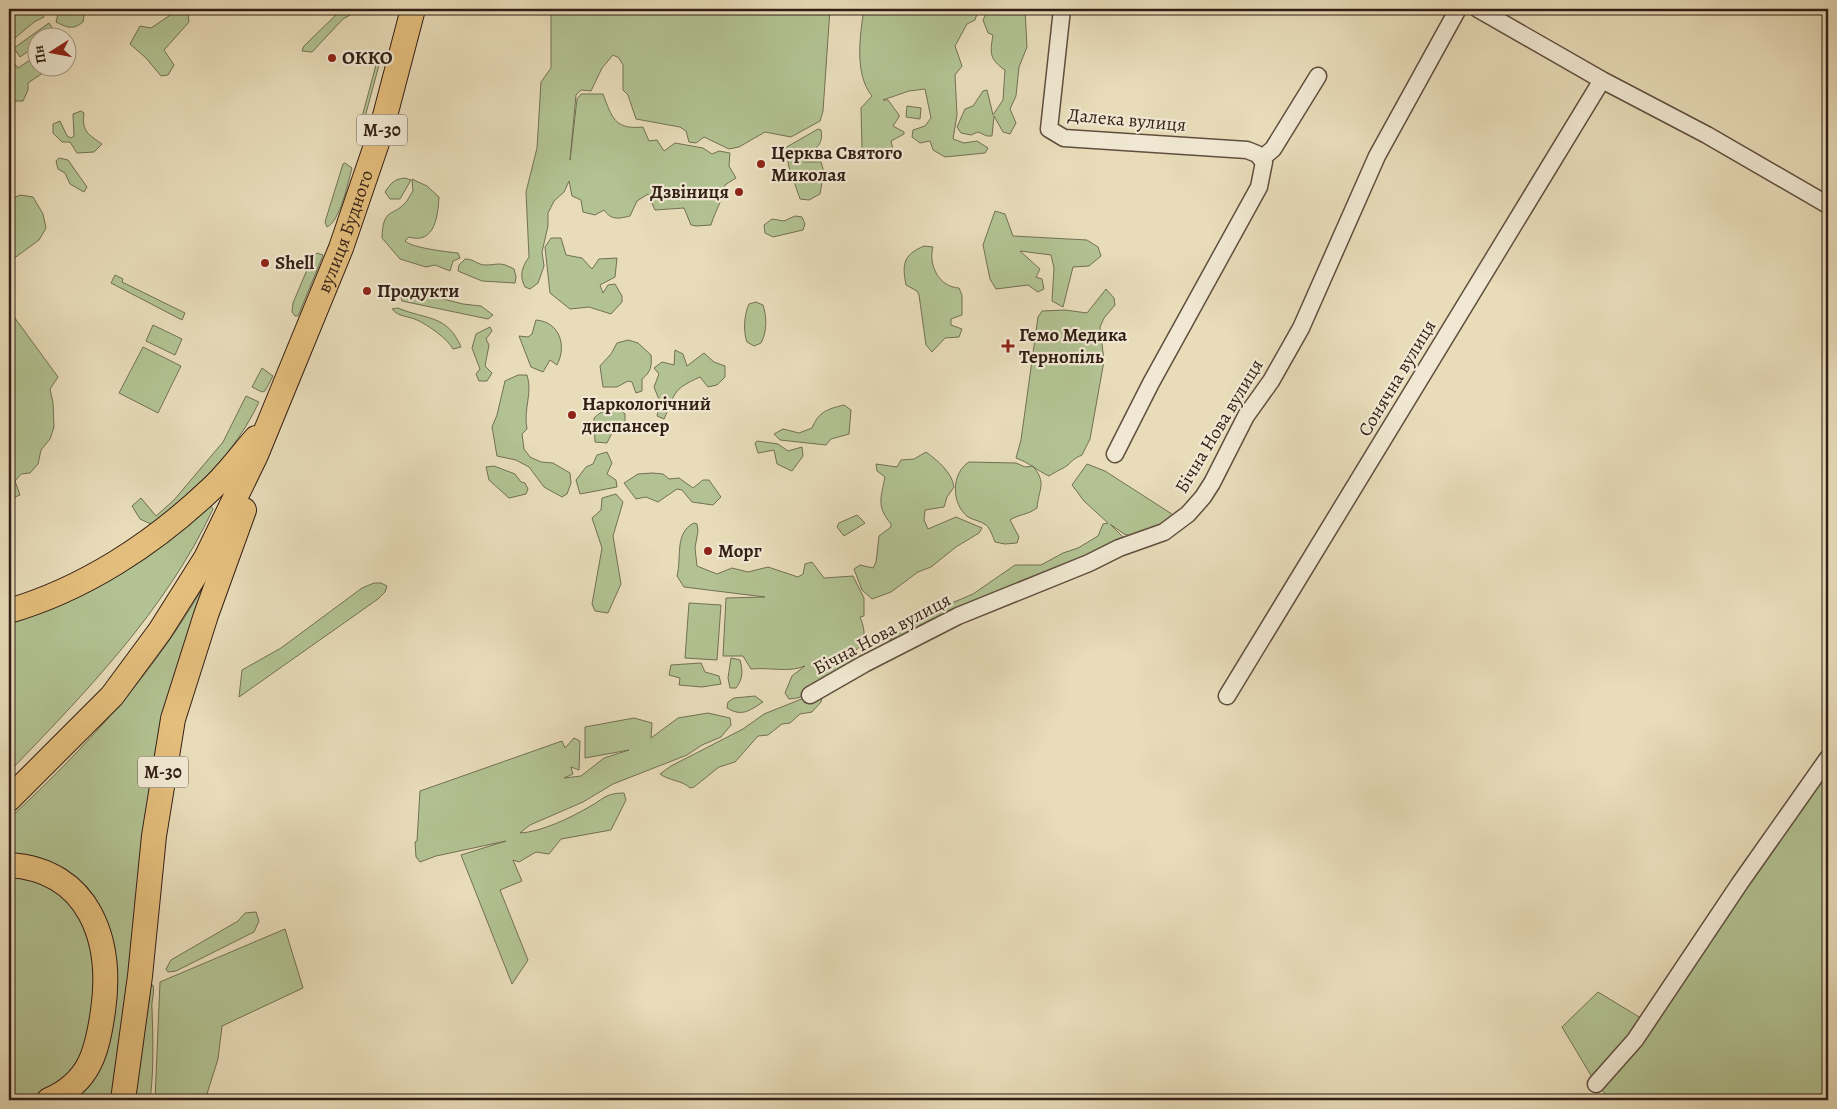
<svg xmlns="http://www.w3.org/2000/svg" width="1837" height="1109" viewBox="0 0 1837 1109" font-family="Alegreya,serif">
  <rect width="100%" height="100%" fill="#e8dcb9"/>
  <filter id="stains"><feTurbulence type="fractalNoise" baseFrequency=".004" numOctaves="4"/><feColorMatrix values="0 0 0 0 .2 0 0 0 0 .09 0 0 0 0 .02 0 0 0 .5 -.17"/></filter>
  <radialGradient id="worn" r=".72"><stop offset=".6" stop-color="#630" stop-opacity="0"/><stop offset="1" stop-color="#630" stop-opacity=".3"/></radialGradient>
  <!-- green -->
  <path fill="#b2c292" stroke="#727054" d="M18,9h20l6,8 -10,5 -25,21v-29z
    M69,9h16l-2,13c-10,8 -15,6 -27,0l2,-8z
    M342,9h19l-18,10 -31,33 -10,-1 2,-5z
    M551,9h279l-7,102 -3,10 -29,16 -26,-5 -26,15 -10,2 -25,-12 -8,6 -7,-1 -3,-11 -6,-4 -44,-8 -8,-24 -5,-5v-25l-4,-7 -6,-3 -11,13 -11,23 -10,-1 -5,5 -6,65 7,-61 4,-5h22c9,23 11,36 40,33l6,14 8,-1 7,11 11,-8 28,5 9,6 7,-3 11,2 -1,13 7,12 -11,7c-2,15 -10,26 -14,40l-15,1 -5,-1 -7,-17 -29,2 -7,-16 -11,7 -7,15c-12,3 -19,4 -26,-6l-9,5 -12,-3 -2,-12 -9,-4 -3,-15 -5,11 -10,9 -6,12v13l-6,26 2,14 -6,17 -8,6 -5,-2c-6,-11 -3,-20 4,-30l-3,-65 11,-44 4,-66 10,-14z
    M864,9h121l-7,2 -3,9 -8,4 -12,22 7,20 -7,9 2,40 -4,24 11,4 13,-2 11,7 -3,5 -40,4 -12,-7 -3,-9 -10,2 -8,-6 1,-7 12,-4 6,-8 -6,-29 -16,2 -26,9h5l11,15v2l-6,9 11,6v2l-13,7 4,16 -33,-8 -1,-41 11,-12c-18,-22 -12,-61 -8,-87z
    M1002,9h23l2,38 -8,20 -3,29 -6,13 6,14 -6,11 -7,-2 -9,-16 -2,20h-5l-9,-4 -7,3 -10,-2 -4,-6 8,-18 8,-3 10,-15 4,-1 6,25 10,-15 2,-30c-16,-11 -15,-17 -12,-35l-5,-2 -5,-13 3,-6 10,-1z
    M178,10l10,4 1,8 -25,28 10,15 -6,10 -7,1 -15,-18 -16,-14 10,-18 11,2z
    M49,23l6,9 -7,5 -10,1 -1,7 -17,12 -6,-9z
    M37,54l1,14h12l-22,15v7l-5,11h-14v-45l9,12 12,-8 1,1z
    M376,65h3l-14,52h-3z
    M907,106l14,2 -1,11 -14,-2z
    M81,111l3,2c-3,18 5,22 18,31l-8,8 -17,1 -7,-11h-8l-9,-9v-9l7,-3 7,15 4,2 3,-2 -1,-22z
    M818,129l3,1c3,15 -6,19 -17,28v4h17l3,10 -4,22 -11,6 -9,-1 -11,-32 -4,-19z
    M59,158l9,2 19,27 -3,5 -14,-8 -5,-11 -7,-4 -2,-8z
    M345,163l7,5c-4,15 -12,53 -25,59l-2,-5 18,-58z
    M405,178l6,2 -11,19h-10l-5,-7c6,-9 9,-13 20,-14z
    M412,179l15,7 12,11c-1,18 -4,48 -30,40l-4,4c7,7 43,11 53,12l2,5 -7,3 -3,10 -15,-6 -9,2 -26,-8 -18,-21c1,-32 11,-20 25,-37 2,-4 4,-7 6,-10z
    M20,195l13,2 10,17 3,14 -7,12 -30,22v-62z
    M995,211l10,3 8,22 74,4 11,7 3,9 -12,10 -16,1 -10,40 -11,-6 2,-33 -3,-13 -31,-4 20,18 -4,8 6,2 2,10 -6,3 -10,-7 -32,4 -6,-10 -7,-34z
    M795,216l7,1 3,7 -2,6 -30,7 -8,-4 -1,-8 8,-6 12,2z
    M551,238h10l5,17 16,3 10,11 7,-10 18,-1 -2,19 -15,8 3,8 5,-8 7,-1 7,12v6l-11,12 -22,-7 -19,2 -20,-16 -5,-46z
    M924,246l9,1c-5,18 6,40 26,41l3,7v20l-11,4v6l11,4 -3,8 -14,1 -13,14 -6,-7 -7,-50 -2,-4 -11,-6c-4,-21 -3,-30 18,-39z
    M317,253l6,2 -1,3 -24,58h-3l-3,-4 1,-9 19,-45z
    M465,259c9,0 13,6 20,6 14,0 14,-4 29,4l2,8 -1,6 -33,-2 -24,-10 1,-6z
    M115,275l8,4 -1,3 63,31 -3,7 -71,-37z
    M1106,289l8,9 1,7 -11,13 -4,9 4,34 -14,78 -8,16c-7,3 -9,5 -14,10 -4,3 -13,7 -19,11 -13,-6 -19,-13 -33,-18l5,-18 17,-123 4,-6 23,-1 22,3z
    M408,290l55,14 18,2 12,9 -5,4 -86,-18 -2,-7z
    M756,302l7,3c4,12 4,27 -2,38l-7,3 -7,-4c-4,-11 -3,-27 2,-38z
    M398,308c28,12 49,6 63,39l-8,2c-5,-10 -25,-24 -36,-29 -8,-4 -19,-3 -25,-11z
    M9,310l49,67 -8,12 3,14 1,24 -4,12 -9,11 -3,14 -8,9 -9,1 -6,7 5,14 -7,3 -4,-11z
    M536,320c24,2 31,26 21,45l-7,-5 -7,12 -12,-5 -12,-31 9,1 4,-3z
    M153,325l29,14 -7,16 -29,-14z
    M490,327l2,4 -6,8 3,6 -4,21 7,7 -5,8h-8l-3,-7 4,-5 -8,-21 4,-14z
    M628,340l10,3 13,12c1,11 0,17 -9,24v12l-6,2 -4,-11 -4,-1 -11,6h-14l-3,-21 11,-12 6,-11z
    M143,347l38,19 -23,47 -39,-20z
    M675,350l8,4 4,12 17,-13 10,9 11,4v11l-8,8 -9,2 -8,-10c-29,13 -24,16 -36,42l-7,-3 3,-14 -6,-15 5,-13 -5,-6 8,-6 12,3z
    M262,368l11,8 -8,15 -3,1 -10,-5z
    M518,375h9c6,18 -4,34 0,54l-5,5 2,15 6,8 11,5 12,1 17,10 1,10 -4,11 -5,3 -18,-10 -15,-20 -13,-7 -19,-4 -5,-29 5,-12 8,-34z
    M246,396l13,6c-26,55 -62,83 -106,123l-13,-6 -8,-13 9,-8 15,18 18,-16 49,-58z
    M844,405l7,5 -2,24 -18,5 -5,6 -46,-5 -6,-6 9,-5 16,4 13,-5c7,-17 16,-19 32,-23z
    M618,408l7,6v12l-11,3 -7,14 -12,-1 -1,-24 6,-5z
    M757,441l21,3 10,7 14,-4 1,9 -11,15 -15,-7 -3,-14 -16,3 -3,-10z
    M607,452l5,11 -5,11 9,6 1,7 -37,7 -4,-14 10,-13 7,-3 4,-9z
    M926,452c11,8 26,20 28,35l-7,10 -3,10 -19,3 -1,10 4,9 28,-12 26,11 -3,5 -23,14 -25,20 -13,5 -27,20 -19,7 -10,-9 -8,-21 6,-4 13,3 3,-6 3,-26 12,-9v-3c-15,-18 -10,-26 -6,-47l-8,-6 -1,-7 21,3 4,-7 13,-1z
    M969,462l47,1 9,4 8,-1c14,18 6,21 4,42 -9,7 -18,6 -27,12l9,17 -2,6 -12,1 -10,-2c-2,-5 -5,-14 -9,-17 -5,-4 -13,-5 -18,-8 -17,-13 -17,-44 1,-55z
    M1087,464l18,7 70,45 -37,22 -14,-4 -14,-10 18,18 -242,102 17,-18 16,-6 7,-6 47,-20 42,-29h26l22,-12 15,-5 20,-12 5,-12 5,-1 -24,-22 -12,-16z
    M494,466l21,8 6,8 4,1 3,6 -2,5 -17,4 -20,-18 -3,-13z
    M653,473l10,1 6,5 10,-1 14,10 10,-8h6l12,17 -8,8 -21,-3 -10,-12 -5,-1 -19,13 -12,-5 -10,2 -12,-16 14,-9z
    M616,494l7,8 -10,34 8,48 -13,29 -13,-2 -3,-7 10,-56 -10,-30 9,-8 1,-12z
    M209,502l4,7c-47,101 -128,184 -204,263v-155z
    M857,515l8,8 -21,13 -7,-9 2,-4z
    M694,523l3,1 1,7 -3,17 2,18 20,8 15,-6 16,4 20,-5 30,10 5,-3 2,-10 7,-2 12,16 29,-2 11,22v18l-4,1c8,18 5,35 -17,37l10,2 4,9c-20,12 -44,33 -68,34l-4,-6 7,-17 13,-10c-17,7 -35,1 -54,3l-8,-13h-20l3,-58 39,-1 -81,-10 -7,-11c5,-19 -3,-43 17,-53z
    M211,573l-65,262 -16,125 -14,140h-55l33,-36 2,-151 -87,-53v-41c81,-76 148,-148 202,-246z
    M374,583h7l6,3 -2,6 -7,7 -139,98 3,-27 39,-22 81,-60z
    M689,603l32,2 -4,55 -32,-2z
    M731,658l9,2c3,11 3,19 -4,28h-6l-2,-10z
    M701,663l4,9 14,4 2,8 -19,3 -23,-2 1,-7 -11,-3 2,-10z
    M755,696l8,6c-14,9 -21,15 -36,6l1,-6 6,-4z
    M822,696l-1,6 -9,10 -12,2 -10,9 -8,1 -14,11 -10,1 -23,26 -16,5 -25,20 -4,1c-8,-8 -21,-7 -30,-14l11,-8 72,-37 21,-15 40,-16z
    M708,713l22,5 1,7 -10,12 -19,8 -15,10 -74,29 -30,18 -53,23 -10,8c21,-1 50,-15 69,-26 15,-8 16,-14 35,-14l2,7 -15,30 -50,9 -12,15 -13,-2 -17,10 -6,-2 9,21 -22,9 28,70 -16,24 -51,-129 45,-14 -70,15 -16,6 -4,-5 -1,-15 2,-1 3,-50 142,-50 3,7 9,-10 6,3 -1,29 -8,-3 2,7 -9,4 17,-2 23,-18 25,-8 -44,8v-31l49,-9 18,5 -1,15 27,-20z
    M1828,756v344h-216l-14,-13 -36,-60 36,-35 51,31z
    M9,870l33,8 44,39 14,70 -21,83 -40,29 -30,1z
    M256,912l3,9 -5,11 -78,39 -8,1 -2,-3 5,-9 67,-39 7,-8z
    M285,929l18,59 -81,38 -4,33 -13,41h-50l5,-118z
    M149,985h4c2,8 -2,16 -1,24 1,31 2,61 -2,91h-19z"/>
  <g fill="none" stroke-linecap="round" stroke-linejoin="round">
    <defs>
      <path id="minor" d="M1062,9l-13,120 15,9 183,12 10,4 7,8 -5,25 -108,196 -36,71
        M1478,9l124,71 105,55 121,70
        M1261,159l12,-10 45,-73
        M810,695l54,-31 94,-48 131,-53 30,-15 45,-16 24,-18 15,-17 9,-14 34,-67 25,-35 30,-53 76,-172 81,-147
        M1227,696l375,-616
        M1596,1084l39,-44 105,-157 88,-125"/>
      <g id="highway">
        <path d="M9,611c75,-22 144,-67 201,-121 17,-15 31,-35 46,-52"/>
        <path id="s1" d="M9,799l103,-103 48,-65 46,-73 50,-103 85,-207 40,-117 32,-122"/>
        <path d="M9,865c81,5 104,76 94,146 -6,41 -13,71 -54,89"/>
        <path d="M123,1100l17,-124 14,-140 19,-117 33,-104 38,-105"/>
      </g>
    </defs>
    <!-- minor casing -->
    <use href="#minor" stroke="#604e3e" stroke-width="19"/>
    <!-- highway casing -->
    <use href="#highway" stroke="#321e15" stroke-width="26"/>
    <!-- minor -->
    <use href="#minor" stroke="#f0e8d2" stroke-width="16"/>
    <!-- highway -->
    <use href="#highway" stroke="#e4be7c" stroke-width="24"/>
  </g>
  <!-- markers -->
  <g fill="#8f2418" stroke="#f0e8d2" stroke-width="2">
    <circle cx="332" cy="58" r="5"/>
    <circle cx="761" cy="164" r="5"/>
    <circle cx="739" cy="192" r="5"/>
    <circle cx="265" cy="263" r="5"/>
    <circle cx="367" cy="291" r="5"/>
    <path d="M1005.5 338.5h5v5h5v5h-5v5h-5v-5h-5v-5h5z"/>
    <circle cx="572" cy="415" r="5"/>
    <circle cx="708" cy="551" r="5"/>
  </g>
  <g text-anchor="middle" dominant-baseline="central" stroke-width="4.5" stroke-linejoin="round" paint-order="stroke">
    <!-- shield labels -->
    <g fill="#f0e8d2" stroke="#6b5b4e" stroke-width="1">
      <rect x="357" y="114.5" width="50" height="31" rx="4"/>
      <rect x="138" y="756.5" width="50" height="31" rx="4"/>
    </g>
    <g font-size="18" font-weight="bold" fill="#321e15">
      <text x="382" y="130">М-30</text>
      <text x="163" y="772">М-30</text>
    </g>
    <!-- poi labels -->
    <g font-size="19" font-weight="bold" fill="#321e15" stroke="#f0e8d2" text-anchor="start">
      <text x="342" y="58">ОККО</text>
      <text x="771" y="153">Церква Святого<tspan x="771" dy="22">Миколая</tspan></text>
      <text x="729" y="192" text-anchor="end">Дзвіниця</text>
      <text x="275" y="263">Shell</text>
      <text x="377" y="291">Продукти</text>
      <text x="1019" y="335">Гемо Медика<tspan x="1019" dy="22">Тернопіль</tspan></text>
      <text x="582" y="404">Наркологічний<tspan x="582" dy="22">диспансер</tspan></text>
      <text x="718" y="551">Морг</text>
    </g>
    <!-- street labels -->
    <g font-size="19" fill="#321e15" stroke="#f0e8d2">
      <text transform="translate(1127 120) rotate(5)">Далека вулиця</text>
      <text stroke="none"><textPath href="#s1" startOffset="668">вулиця Будного</textPath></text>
      <text transform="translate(1397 378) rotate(-59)">Сонячна вулиця</text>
      <text transform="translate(1219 426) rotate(-59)">Бічна Нова вулиця</text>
      <text transform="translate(882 634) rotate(-28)">Бічна Нова вулиця</text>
    </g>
  </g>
  <!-- margin -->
  <rect width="1837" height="1109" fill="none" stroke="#e8dcb9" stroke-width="30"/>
  <rect x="10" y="10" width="1817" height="1089" fill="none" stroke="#321e15" stroke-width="2.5"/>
  <rect x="15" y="15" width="1807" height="1079" fill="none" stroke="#321e15"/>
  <!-- north arrow -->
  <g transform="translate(52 52) rotate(259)"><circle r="24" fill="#f0e8d2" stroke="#a49786"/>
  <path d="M0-4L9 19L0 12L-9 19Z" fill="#8f2418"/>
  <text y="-8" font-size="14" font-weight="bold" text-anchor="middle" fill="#321e15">Пн</text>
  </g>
  <rect width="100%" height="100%" filter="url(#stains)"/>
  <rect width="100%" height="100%" fill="url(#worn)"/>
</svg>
